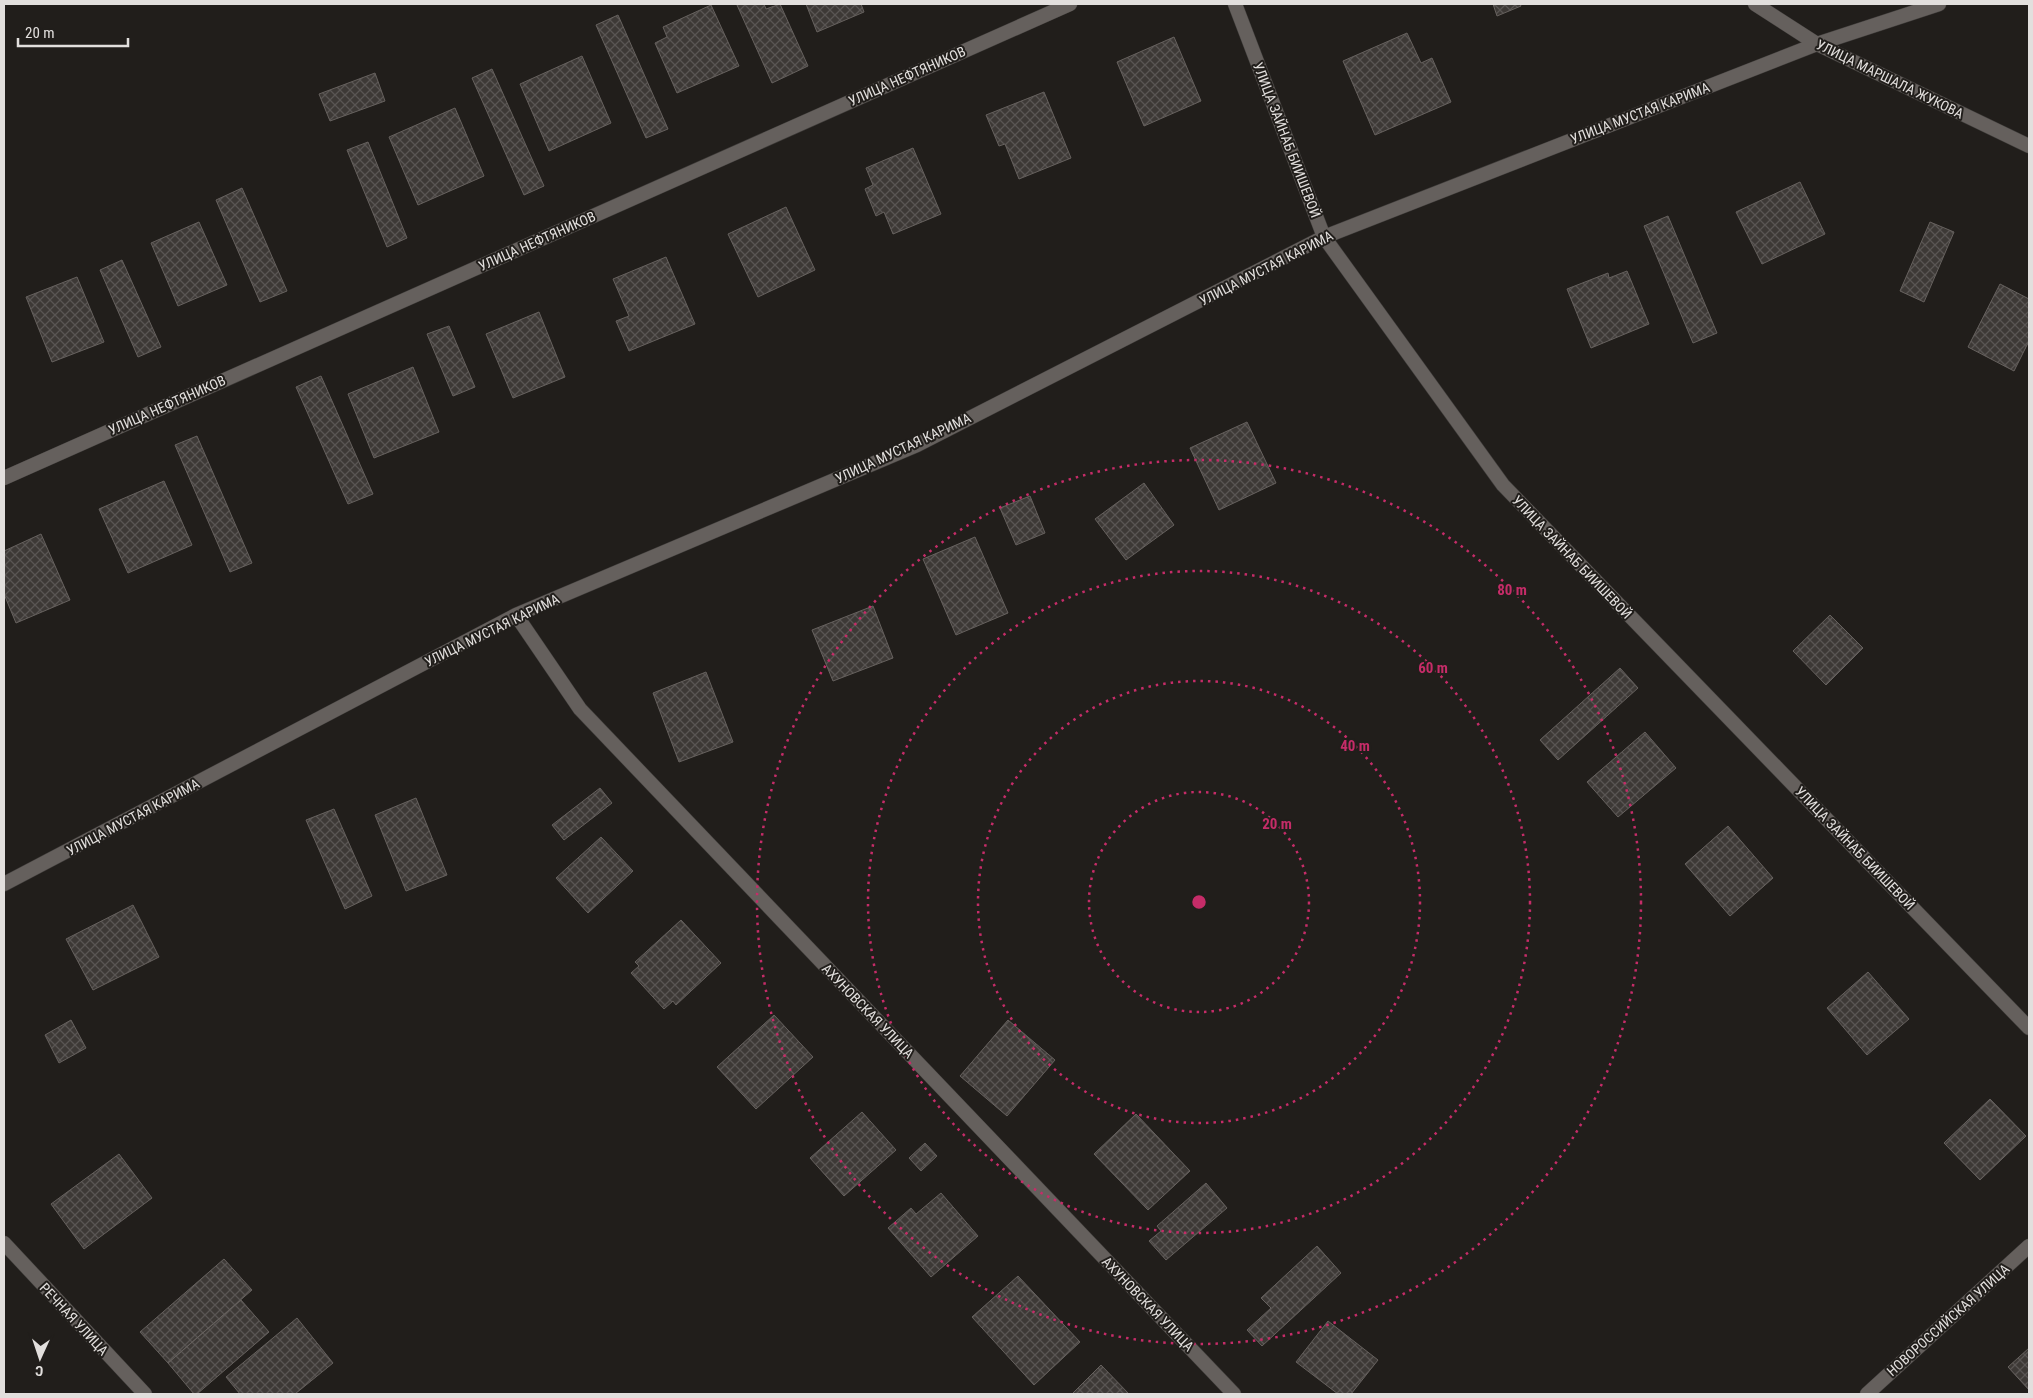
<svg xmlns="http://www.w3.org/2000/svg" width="2033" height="1398" viewBox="0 0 2033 1398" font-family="'Roboto Condensed',sans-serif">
  <defs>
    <pattern id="building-cross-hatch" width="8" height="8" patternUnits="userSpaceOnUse" patternTransform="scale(1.25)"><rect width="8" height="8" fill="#3d3936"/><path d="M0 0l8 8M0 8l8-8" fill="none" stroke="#595553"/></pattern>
  </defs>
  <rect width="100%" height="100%" fill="#211e1b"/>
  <!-- building -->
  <path fill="url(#building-cross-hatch)" stroke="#66615e" d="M741,4h23l2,5 14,-5 28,62 -36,17 -35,-78z
    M806,4h55l3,8 -47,20z
    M1493,4h27l1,2 -24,10z
    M711,5l28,61 -62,27 -22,-50 12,-6 -4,-10z
    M618,15l50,114 -22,9 -50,-113z
    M1407,33l14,30 11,-5 19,44 -76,33 -32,-74z
    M1174,37l27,64 -57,25 -27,-64z
    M582,56l29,67 -62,28 -29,-67z
    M492,69l52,117 -20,9 -52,-117z
    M375,73l10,28 -55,20 -11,-27z
    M1044,92l27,66 -52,21 -14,-35 -6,2 -13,-31z
    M455,108l29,68 -66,29 -29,-68z
    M368,142l39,96 -20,9 -40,-97z
    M913,148l28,66 -48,20 -9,-22 -8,4 -11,-27 8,-4 -7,-17z
    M1800,182l25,52 -63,30 -26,-52z
    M242,188l45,103 -27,11 -44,-102z
    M786,207l29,63 -57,27 -30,-63z
    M1668,216l49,117 -24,10 -49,-117z
    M199,222l28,63 -49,21 -27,-63z
    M1930,222l24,10 -30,70 -24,-11z
    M666,257l29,67 -66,27 -13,-30 13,-5 -16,-37z
    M122,260l39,87 -23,10 -38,-87z
    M1627,271l22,53 -58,24 -24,-59 41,-16 1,5z
    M77,277l27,65 -52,20 -26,-65z
    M2000,284l29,15v42l-15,30 -46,-24z
    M539,312l26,65 -52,21 -27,-64z
    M449,326l26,61 -22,9 -26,-62z
    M413,367l26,65 -65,26 -26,-64z
    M321,376l52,118 -25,10 -52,-117z
    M1247,422l29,61 -57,27 -29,-62z
    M197,436l55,127 -22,9 -55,-127z
    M164,481l28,64 -64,28 -29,-64z
    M1144,483l30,42 -48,35 -31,-41z
    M1030,496l15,37 -29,12 -16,-37z
    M41,534l29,66 -54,23 -12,-29v-43z
    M975,537l33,76 -52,22 -33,-76z
    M873,606l20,52 -60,23 -21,-51z
    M1830,615l33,33 -37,37 -33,-34z
    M1620,668l18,20 -80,72 -18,-20z
    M706,672l27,70 -54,20 -26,-69z
    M1645,732l31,36 -58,49 -31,-35z
    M600,788l12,15 -48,37 -12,-15z
    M416,798l31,77 -41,16 -31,-76z
    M334,809l38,87 -27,13 -39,-89z
    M1728,826l45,52 -43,38 -45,-52z
    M601,837l32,34 -45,42 -32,-35z
    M133,905l26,52 -66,33 -27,-51z
    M681,920l40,43 -45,42 -3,-4 -9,8 -33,-36 8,-7 -4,-4z
    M1868,972l41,47 -42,36 -40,-47z
    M774,1015l39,42 -57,52 -39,-42z
    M71,1020l15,28 -27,15 -14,-28z
    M1008,1020l47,40 -48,56 -47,-40z
    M1990,1099l36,37 -46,44 -36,-37z
    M862,1112l34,38 -52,46 -34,-38z
    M1136,1114l54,57 -42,39 -54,-56z
    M925,1143l12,13 -16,15 -12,-13z
    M119,1154l33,44 -68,51 -33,-45z
    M1206,1183l21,25 -61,52 -17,-19 12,-10 -4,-5z
    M941,1193l37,43 -47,41 -43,-49 23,-20 5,6z
    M1317,1246l24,27 -79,73 -15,-16 24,-22 -10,-10z
    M224,1259l28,31 -84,73 -28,-31z
    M1018,1276l62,66 -46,43 -62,-68z
    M241,1300l28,32 -72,62h-3l-26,-31z
    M297,1318l36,45 -38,31h-55l-14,-17z
    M1328,1321l50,39 -27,34h-13l-42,-32z
    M2029,1348v42l-21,-23z
    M1101,1365l28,29h-57z"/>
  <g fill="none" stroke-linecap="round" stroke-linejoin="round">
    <defs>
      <path id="minor" d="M1235,4l89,233 179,248 526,543
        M1755,4l62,40 212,102
        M4,478l1066,-474
        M516,615l64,94 654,685
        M4,884l512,-269 401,-170 407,-208 493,-193 122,-40
        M4,1243l141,151
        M1867,1394l162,-148"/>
    </defs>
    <!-- minor casing -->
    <use href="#minor" stroke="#3f3c3a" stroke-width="15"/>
    <!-- minor -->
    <use href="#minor" stroke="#65605d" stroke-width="14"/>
  </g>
  <!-- distance rings -->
  <g fill="none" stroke="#c52c68" stroke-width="2.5" stroke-dasharray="2.5 5">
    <circle cx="1199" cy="902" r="110"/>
    <circle cx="1199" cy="902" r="221"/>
    <circle cx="1199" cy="902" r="331"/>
    <circle cx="1199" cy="902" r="442"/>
  </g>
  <g text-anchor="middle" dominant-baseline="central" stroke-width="4" stroke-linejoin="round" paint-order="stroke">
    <!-- street labels -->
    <g font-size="14" fill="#e2dfdd" stroke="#211e1b">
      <text transform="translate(907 76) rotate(-24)">УЛИЦА НЕФТЯНИКОВ</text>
      <text transform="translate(1890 79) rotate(26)">УЛИЦА МАРШАЛА ЖУКОВА</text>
      <text transform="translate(1640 113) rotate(-21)">УЛИЦА МУСТАЯ КАРИМА</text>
      <text transform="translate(1287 140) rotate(69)">УЛИЦА ЗАЙНАБ БИИШЕВОЙ</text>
      <text transform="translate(537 241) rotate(-24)">УЛИЦА НЕФТЯНИКОВ</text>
      <text transform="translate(1266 268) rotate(-27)">УЛИЦА МУСТАЯ КАРИМА</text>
      <text transform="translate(167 405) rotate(-24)">УЛИЦА НЕФТЯНИКОВ</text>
      <text transform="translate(903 448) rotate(-25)">УЛИЦА МУСТАЯ КАРИМА</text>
      <text transform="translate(1572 557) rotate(46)">УЛИЦА ЗАЙНАБ БИИШЕВОЙ</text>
      <text transform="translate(492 630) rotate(-26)">УЛИЦА МУСТАЯ КАРИМА</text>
      <text transform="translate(133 817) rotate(-28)">УЛИЦА МУСТАЯ КАРИМА</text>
      <text transform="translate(1855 848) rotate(46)">УЛИЦА ЗАЙНАБ БИИШЕВОЙ</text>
      <text transform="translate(868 1011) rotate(46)">АХУНОВСКАЯ УЛИЦА</text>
      <text transform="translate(1148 1304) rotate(46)">АХУНОВСКАЯ УЛИЦА</text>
      <text transform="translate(74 1319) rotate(47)">РЕЧНАЯ УЛИЦА</text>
      <text transform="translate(1948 1320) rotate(-42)">НОВОРОССИЙСКАЯ УЛИЦА</text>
    </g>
  </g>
  <circle cx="1199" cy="902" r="8" fill="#c52c68" stroke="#211e1b" stroke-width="2.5"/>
  <g font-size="15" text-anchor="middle" font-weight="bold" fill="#c52c68" stroke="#211e1b" stroke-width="4" stroke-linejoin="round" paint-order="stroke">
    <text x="1512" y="595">80 m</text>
    <text x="1433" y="673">60 m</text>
    <text x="1355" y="751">40 m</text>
    <text x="1277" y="829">20 m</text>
  </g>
  <!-- border -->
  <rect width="2033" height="1398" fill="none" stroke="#e2dfdd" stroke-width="10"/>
  <!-- north arrow -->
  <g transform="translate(40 1358) rotate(183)" stroke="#211e1b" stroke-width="4" paint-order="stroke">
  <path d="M0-4L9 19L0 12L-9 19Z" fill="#e2dfdd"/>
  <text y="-8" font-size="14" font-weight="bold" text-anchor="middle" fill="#e2dfdd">С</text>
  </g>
  <!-- scale -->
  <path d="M18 38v8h110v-8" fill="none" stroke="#e2dfdd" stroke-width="2.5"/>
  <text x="25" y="38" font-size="15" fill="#e2dfdd" stroke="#211e1b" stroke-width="4" paint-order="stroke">20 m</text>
</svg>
